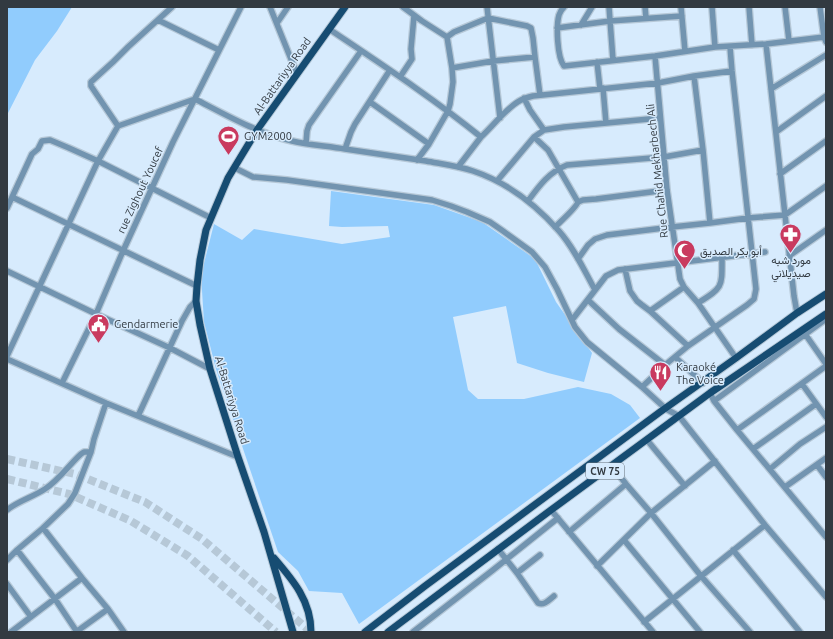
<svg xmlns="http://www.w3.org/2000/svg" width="833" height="639" viewBox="0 0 833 639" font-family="Ubuntu,Vazirmatn,sans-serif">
  <rect width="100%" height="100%" fill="#d7ebfd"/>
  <!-- green -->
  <path fill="#91ccfd" d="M7,7h65l-15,24 -22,29 -28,55z
    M331,191l103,14 48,17 53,37 21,43 36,51 -8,29 -36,-9 -31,-10 -11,-57 -53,11 15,73 10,9h46l54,-12 33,7 19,11 10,13 -281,206 -17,-31 -33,-2 -11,-20 -20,-19 -62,-183 -12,-47 -3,-47 13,-51 28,16 12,-11 88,15 48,-7 -2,-11 -46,1 -13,-1z"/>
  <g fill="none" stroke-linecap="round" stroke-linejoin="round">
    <!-- highway-tunnel -->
    <path stroke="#b6c8d7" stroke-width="8" stroke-dasharray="8 4" stroke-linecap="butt" d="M7,459l68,15 70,28 57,37 109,93
      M7,479l62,15 62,27 57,35 88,76"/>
    <defs>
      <path id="minor" d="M270,7l27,67
        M403,7l19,14 25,16
        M487,7l13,111
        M564,7c-3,3 -4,5 -5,8 -3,11 -2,42 5,51l91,-10 60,-9 51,-3 58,-7
        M609,7l4,53
        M645,7l1,11
        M681,7l4,44
        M712,7l3,40
        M749,7l3,38
        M785,7l4,34
        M820,7l4,30 2,5
        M158,20l61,30
        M277,23l11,-16
        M581,25l11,-18
        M557,28l53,-7 72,-5
        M329,29c52,35 104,69 152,108 12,-11 26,-30 40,-37 4,-2 8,-3 12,-4l125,-13 36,-7 38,-5
        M766,44l28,252 3,17
        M655,56l12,134 13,89 4,8 14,16 38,55
        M597,62l3,27
        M452,68l41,-7 42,-4
        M694,76l9,74 7,73
        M400,77l12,-18 -1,-10 3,-33
        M603,88l3,35
        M771,89l55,-34
        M524,98l6,12 14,20
        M370,102l59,42
        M118,126l-27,-40v-4l22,-20 15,-15 44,-40
        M776,132l50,-36
        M534,137l14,13 30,52
        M306,143l1,-12 2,-6 52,-74
        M345,149l6,-17 4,-8 35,-54
        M417,160l12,-16 19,-33 2,-7 3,-22 -1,-14 -5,-31 7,-5 34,-14 39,8 4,2 2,10 2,19 5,38
        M458,167l23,-30
        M235,168l18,9 34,3 145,20 19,6 16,6 23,10 13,9 29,21 13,15 12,22 18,38 12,15 55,45 24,22 13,7 86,109 61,72
        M780,174l46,-33
        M497,181l37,-44 10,-7 20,-3 96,-9
        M12,197l185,89
        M528,201c11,-15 21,-29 39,-36l97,-8 39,-7
        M7,208l25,-54 6,-5 4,-8 8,-1 19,8 29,13 113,57
        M555,227c6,-6 21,-19 23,-25l5,-2 13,-1 71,-9
        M789,256l37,-26
        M578,259l10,-14 7,-6 12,-4 65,-8 38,-4 38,-5 37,-3 41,-29
        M625,269l5,22 7,10 5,4 8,6 38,35
        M7,271l89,43 74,34 40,21
        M588,300l31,29 46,36
        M698,303c25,-16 24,-15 24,-45
        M650,311l34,-24
        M572,320l34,-44 12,-6 147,-18
        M803,331l23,33
        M7,356l91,-195 20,-35 77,-27c31,16 62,34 97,42 17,4 36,5 53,8 27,4 54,8 81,12 16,3 32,5 47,10 33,11 63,34 86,60 15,17 25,39 36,59
        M675,357l28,26
        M7,359l99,44 132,54
        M62,383l34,-69 27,-63 50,-109 68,-135
        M802,384l24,33
        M642,387l23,-22 23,-19 59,-41 7,-6 2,-10 -24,-218 -2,-24
        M710,393l4,8 23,29 89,107
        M714,401l112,-82
        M138,416l44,-95 8,-14 6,-6
        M737,430l89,-64
        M647,440l38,46
        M753,449l63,-45
        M817,465l9,12
        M612,466l14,18 25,29 50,63 49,56
        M770,469l30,-25 26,-17
        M785,487l41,-29
        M7,510c11,-9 26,-13 38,-21 14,-9 23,-23 36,-35l3,-2h7
        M551,510l102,122
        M43,528l39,50 26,31 16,23
        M569,532l57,-48
        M624,540l76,92
        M498,549l19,24 21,30c6,3 11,-3 16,-7
        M17,550l38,49 22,33
        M733,550l67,82
        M7,560l10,-10 26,-22 25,-24 7,-11 16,-41 3,-13 12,-36
        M597,566l54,-53 64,-52
        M517,573l23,-18
        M7,584l24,33
        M644,622l121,-97
        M11,632l71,-54
        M76,632l32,-23
        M413,632l80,-62 65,-52"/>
      <path id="major" d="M274,558c19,22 37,43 37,74
        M293,632l-29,-100 -26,-75 -28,-88 -10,-44 -4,-24 1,-15 3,-26 6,-30 22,-52 29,-48 88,-123
        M365,632l60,-46 235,-174 76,-54 61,-45 29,-19
        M388,632l163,-122 159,-117 116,-79"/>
    </defs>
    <!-- minor casing -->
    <use href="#minor" stroke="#b6c8d7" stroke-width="8"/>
    <!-- major casing -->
    <use href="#major" stroke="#b6c8d7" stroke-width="9"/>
    <!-- minor -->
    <use href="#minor" stroke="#7294b0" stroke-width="5.5"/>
    <!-- major -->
    <use href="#major" stroke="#164c72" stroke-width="7"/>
  </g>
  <!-- icons -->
  <defs>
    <symbol id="stadium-pin" viewBox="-11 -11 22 30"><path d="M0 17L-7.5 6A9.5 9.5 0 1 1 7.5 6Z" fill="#c93a5f" stroke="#d7ebfd"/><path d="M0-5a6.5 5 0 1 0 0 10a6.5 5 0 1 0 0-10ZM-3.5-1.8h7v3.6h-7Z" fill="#fff"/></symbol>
    <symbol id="pharmacy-pin" viewBox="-11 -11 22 30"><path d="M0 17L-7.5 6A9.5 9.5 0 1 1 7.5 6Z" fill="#c93a5f" stroke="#d7ebfd"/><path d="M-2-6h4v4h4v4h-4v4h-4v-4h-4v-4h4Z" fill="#fff"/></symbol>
    <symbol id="mosque-pin" viewBox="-11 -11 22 30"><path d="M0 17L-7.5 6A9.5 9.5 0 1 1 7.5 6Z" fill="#c93a5f" stroke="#d7ebfd"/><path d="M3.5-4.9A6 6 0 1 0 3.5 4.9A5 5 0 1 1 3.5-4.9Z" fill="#fff"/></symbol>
    <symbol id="civic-pin" viewBox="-11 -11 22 30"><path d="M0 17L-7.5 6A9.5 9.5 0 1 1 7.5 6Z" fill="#c93a5f" stroke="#d7ebfd"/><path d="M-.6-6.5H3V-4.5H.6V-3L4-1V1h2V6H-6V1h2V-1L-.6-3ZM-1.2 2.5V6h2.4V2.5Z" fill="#fff"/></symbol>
    <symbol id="restaurant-pin" viewBox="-11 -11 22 30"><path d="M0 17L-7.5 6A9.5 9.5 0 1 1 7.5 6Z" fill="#c93a5f" stroke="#d7ebfd"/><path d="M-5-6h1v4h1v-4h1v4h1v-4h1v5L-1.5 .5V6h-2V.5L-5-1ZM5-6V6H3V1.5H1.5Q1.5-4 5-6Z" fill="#fff"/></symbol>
  </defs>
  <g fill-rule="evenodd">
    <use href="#stadium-pin" x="216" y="124" width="25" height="34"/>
    <use href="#pharmacy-pin" x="778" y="222" width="25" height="34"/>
    <use href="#mosque-pin" x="672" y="238" width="25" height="34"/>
    <use href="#civic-pin" x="86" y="312" width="25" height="34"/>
    <use href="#restaurant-pin" x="648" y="360" width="25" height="34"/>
  </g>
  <g text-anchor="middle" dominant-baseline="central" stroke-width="3" stroke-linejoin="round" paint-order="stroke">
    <!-- shield labels -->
    <rect fill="#d7ebfd" stroke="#646f79" stroke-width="1" x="586" y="463" width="38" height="16" rx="3"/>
    <g font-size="10" font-weight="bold" fill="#323a41">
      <text x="605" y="471">CW 75</text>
    </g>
    <!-- street labels -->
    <g font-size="11" fill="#323a41" stroke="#d7ebfd">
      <text transform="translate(282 76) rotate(-55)">Al-Battariyya Road</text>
      <text transform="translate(657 171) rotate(-96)">Rue Chahid Mekharbech Ali</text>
      <text transform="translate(140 190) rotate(-65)">rue Zighout Youcef</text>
      <text transform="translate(232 400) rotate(73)">Al-Battariyya Road</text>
    </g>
    <!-- poi labels -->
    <g font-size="11" fill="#323a41" stroke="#d7ebfd" text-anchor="start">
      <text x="244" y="136">GYM2000</text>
      <text x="700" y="251">أبو بكر الصديق</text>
      <text x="791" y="260" text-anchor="middle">مورد شبه<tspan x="791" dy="13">صيديلاني</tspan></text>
      <text x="114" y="324">Gendarmerie</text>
      <text x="676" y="367">Karaoké<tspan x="676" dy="13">The Voice</tspan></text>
    </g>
  </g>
  <!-- border -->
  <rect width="833" height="639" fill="none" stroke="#323a41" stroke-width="16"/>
</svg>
